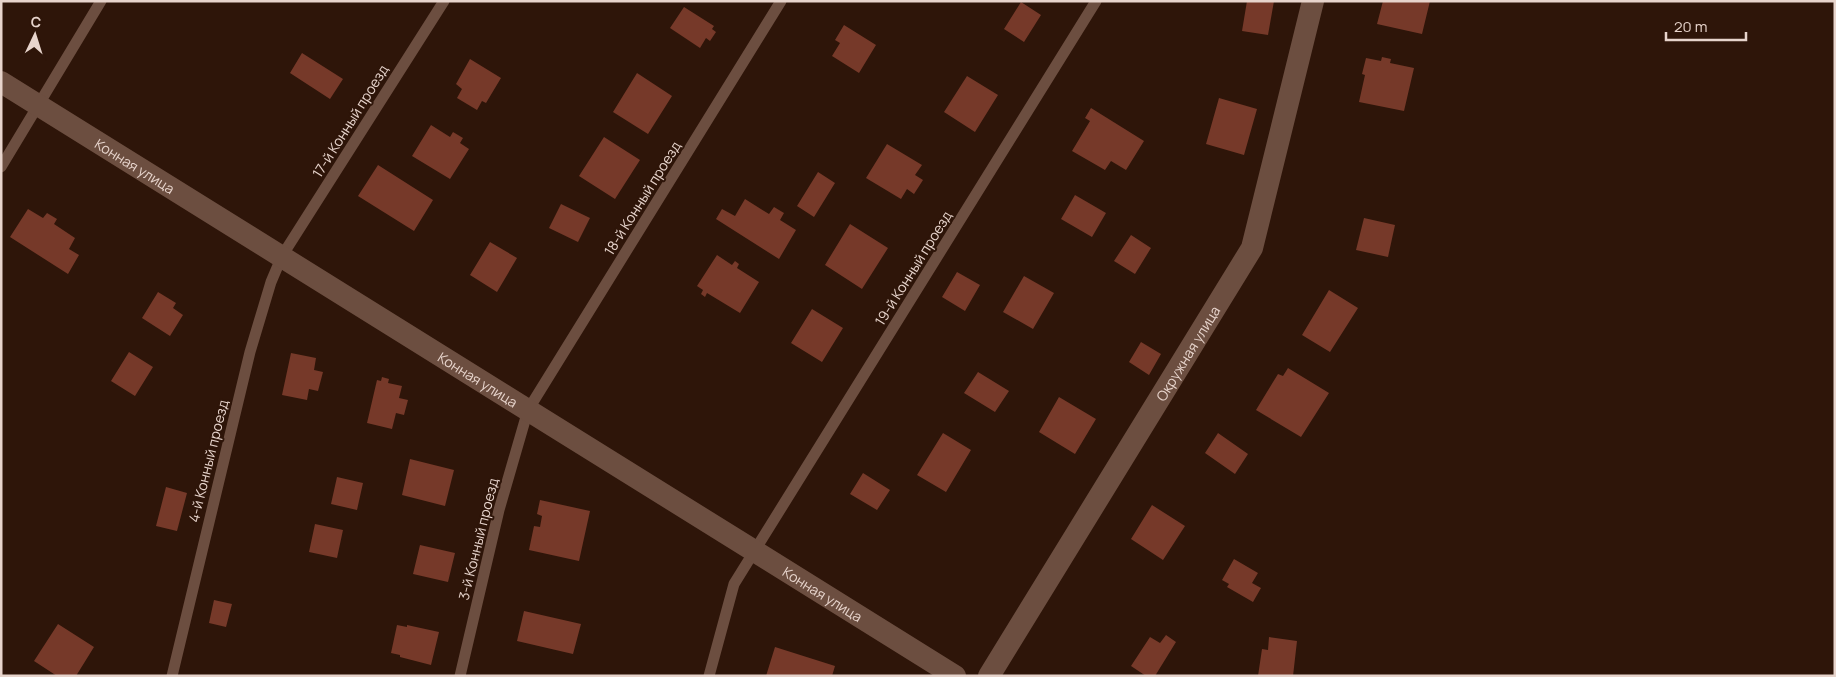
<svg xmlns="http://www.w3.org/2000/svg" width="1836" height="677" viewBox="0 0 1836 677" font-family="Manrope,sans-serif">
  <rect width="100%" height="100%" fill="#2e1509"/>
  <!-- building -->
  <path fill="#763929" d="M1247,1h27l-6,34 -26,-4z
    M1383,1h47l-8,33 -45,-10z
    M1021,2l20,13 -17,27 -20,-13z
    M684,7l30,19 -2,3 4,3 -6,9 -4,-3 -6,10 -30,-20z
    M844,25l32,20 -17,28 -27,-17 8,-13 -5,-3z
    M302,53l41,26 -13,20 -40,-26z
    M1382,57l9,2 -1,4 24,5 -10,43 -45,-9 6,-27 -3,-1 4,-16 15,3z
    M470,59l31,19 -15,25 -4,-2 -5,9 -20,-12 5,-9 -6,-5z
    M637,73l35,23 -24,38 -35,-22z
    M967,76l31,19 -23,37 -31,-20z
    M1219,98l38,11 -13,46 -38,-11z
    M1091,108l53,33 -18,29 -15,-9 -6,9 -33,-19 18,-30 -5,-3z
    M431,125l19,12 3,-5 10,6 -3,5 9,6 -19,30 -38,-23z
    M604,137l36,23 -25,39 -36,-23z
    M887,144l35,21 -7,10 8,5 -9,14 -7,-5 -6,10 -35,-21z
    M378,165l55,35 -19,31 -56,-35z
    M818,172l17,11 -21,34 -17,-11z
    M1075,195l31,18 -14,24 -31,-18z
    M745,199l24,15 5,-7 10,6 -4,7 16,10 -17,29 -63,-40 6,-10 13,7z
    M561,204l29,14 -12,24 -29,-14z
    M28,209l15,9 4,-5 10,6 -3,5 21,14 -6,11 10,6 -11,19 -58,-37z
    M1364,218l31,7 -7,32 -32,-7z
    M850,224l38,24 -26,41 -37,-24z
    M1131,235l20,13 -16,26 -21,-13z
    M490,242l27,16 -20,34 -27,-17z
    M717,255l15,10 3,-4 4,3 -2,4 22,14 -19,31 -33,-20 -2,4 -4,-3 2,-4 -6,-4z
    M957,272l23,13 -15,26 -23,-14z
    M1024,276l30,17 -21,36 -30,-17z
    M1329,290l29,18 -28,44 -28,-17z
    M158,292l18,11 -3,5 10,7 -13,21 -28,-18z
    M812,309l31,19 -21,34 -31,-19z
    M1141,342l20,12 -12,21 -20,-13z
    M129,352l24,15 -18,29 -24,-15z
    M291,353l25,5 -2,12 9,2 -5,19 -9,-2 -2,11 -25,-5z
    M1288,368l41,25 -28,44 -45,-27 22,-36 5,2z
    M978,372l31,19 -14,21 -31,-19z
    M382,377l7,2 -1,4 14,3 -3,12 9,2 -4,15 -8,-2 -4,16 -25,-6 10,-43 4,1z
    M1059,397l37,22 -21,35 -36,-22z
    M943,433l28,17 -25,42 -29,-17z
    M1218,433l30,21 -13,20 -30,-21z
    M410,459l44,11 -9,36 -43,-11z
    M863,473l27,17 -13,20 -27,-16z
    M337,477l26,6 -6,27 -26,-6z
    M166,487l21,6 -10,38 -21,-5z
    M540,500l50,11 -11,50 -50,-11 5,-24 6,1 2,-11 -5,-2z
    M1152,505l33,21 -22,34 -32,-21z
    M315,524l28,6 -6,28 -28,-6z
    M420,545l35,8 -7,29 -35,-8z
    M1234,559l24,14 -6,10 9,5 -8,14 -26,-15 2,-3 -7,-4z
    M214,600l18,4 -6,23 -17,-4z
    M524,611l57,13 -8,30 -56,-13z
    M58,624l36,23 -18,29h-19l-23,-15z
    M397,625l10,2v-2l32,7 -8,33 -31,-8v-2l-9,-2z
    M1166,635l10,7 -21,34h-9l-15,-10 19,-29 10,6z
    M1269,637l28,4 -4,35h-35l4,-27 6,1z
    M775,647l60,19 -3,10h-66z"/>
  <g fill="none" stroke-linecap="round" stroke-linejoin="round">
    <!-- service -->
    <path stroke="#6c4e40" stroke-width="11" d="M1,167l100,-166
      M172,676l78,-324 21,-70 11,-26 162,-255
      M460,676l39,-166 29,-100 253,-409
      M709,676l25,-92 362,-583"/>
    <!-- minor -->
    <g stroke="#6c4e40" stroke-width="22">
      <path id="s1" d="M1,82l954,594"/>
      <path id="s2" d="M989,676l263,-428 61,-247"/>
    </g>
  </g>
  <g text-anchor="middle" dominant-baseline="central" stroke-width="4" stroke-linejoin="round" paint-order="stroke">
    <!-- street labels -->
    <g font-size="14" fill="#e7d4cc" stroke="#2e1509">
      <text transform="translate(350 121) rotate(-58)">17-й Конный проезд</text>
      <text stroke="none"><textPath href="#s1" startOffset="158">Конная улица</textPath></text>
      <text transform="translate(642 198) rotate(-58)">18-й Конный проезд</text>
      <text transform="translate(913 268) rotate(-58)">19-й Конный проезд</text>
      <text stroke="none"><textPath href="#s2" startOffset="379">Окружная улица</textPath></text>
      <text stroke="none"><textPath href="#s1" startOffset="562">Конная улица</textPath></text>
      <text transform="translate(208 461) rotate(-76)">4-й Конный проезд</text>
      <text transform="translate(478 539) rotate(-76)">3-й Конный проезд</text>
      <text stroke="none"><textPath href="#s1" startOffset="968">Конная улица</textPath></text>
    </g>
  </g>
  <!-- border -->
  <rect width="1836" height="677" fill="none" stroke="#e7d4cc" stroke-width="5"/>
  <!-- north arrow -->
  <g transform="translate(35 35) rotate(4)" stroke="#2e1509" stroke-width="4" paint-order="stroke">
  <path d="M0-4L9 19L0 12L-9 19Z" fill="#e7d4cc"/>
  <text y="-8" font-size="14" font-weight="bold" text-anchor="middle" fill="#e7d4cc">С</text>
  </g>
  <!-- scale -->
  <path d="M1666 32v8h80v-8" fill="none" stroke="#e7d4cc" stroke-width="2.5"/>
  <text x="1674" y="32" font-size="15" fill="#e7d4cc" stroke="#2e1509" stroke-width="4" paint-order="stroke">20 m</text>
</svg>
